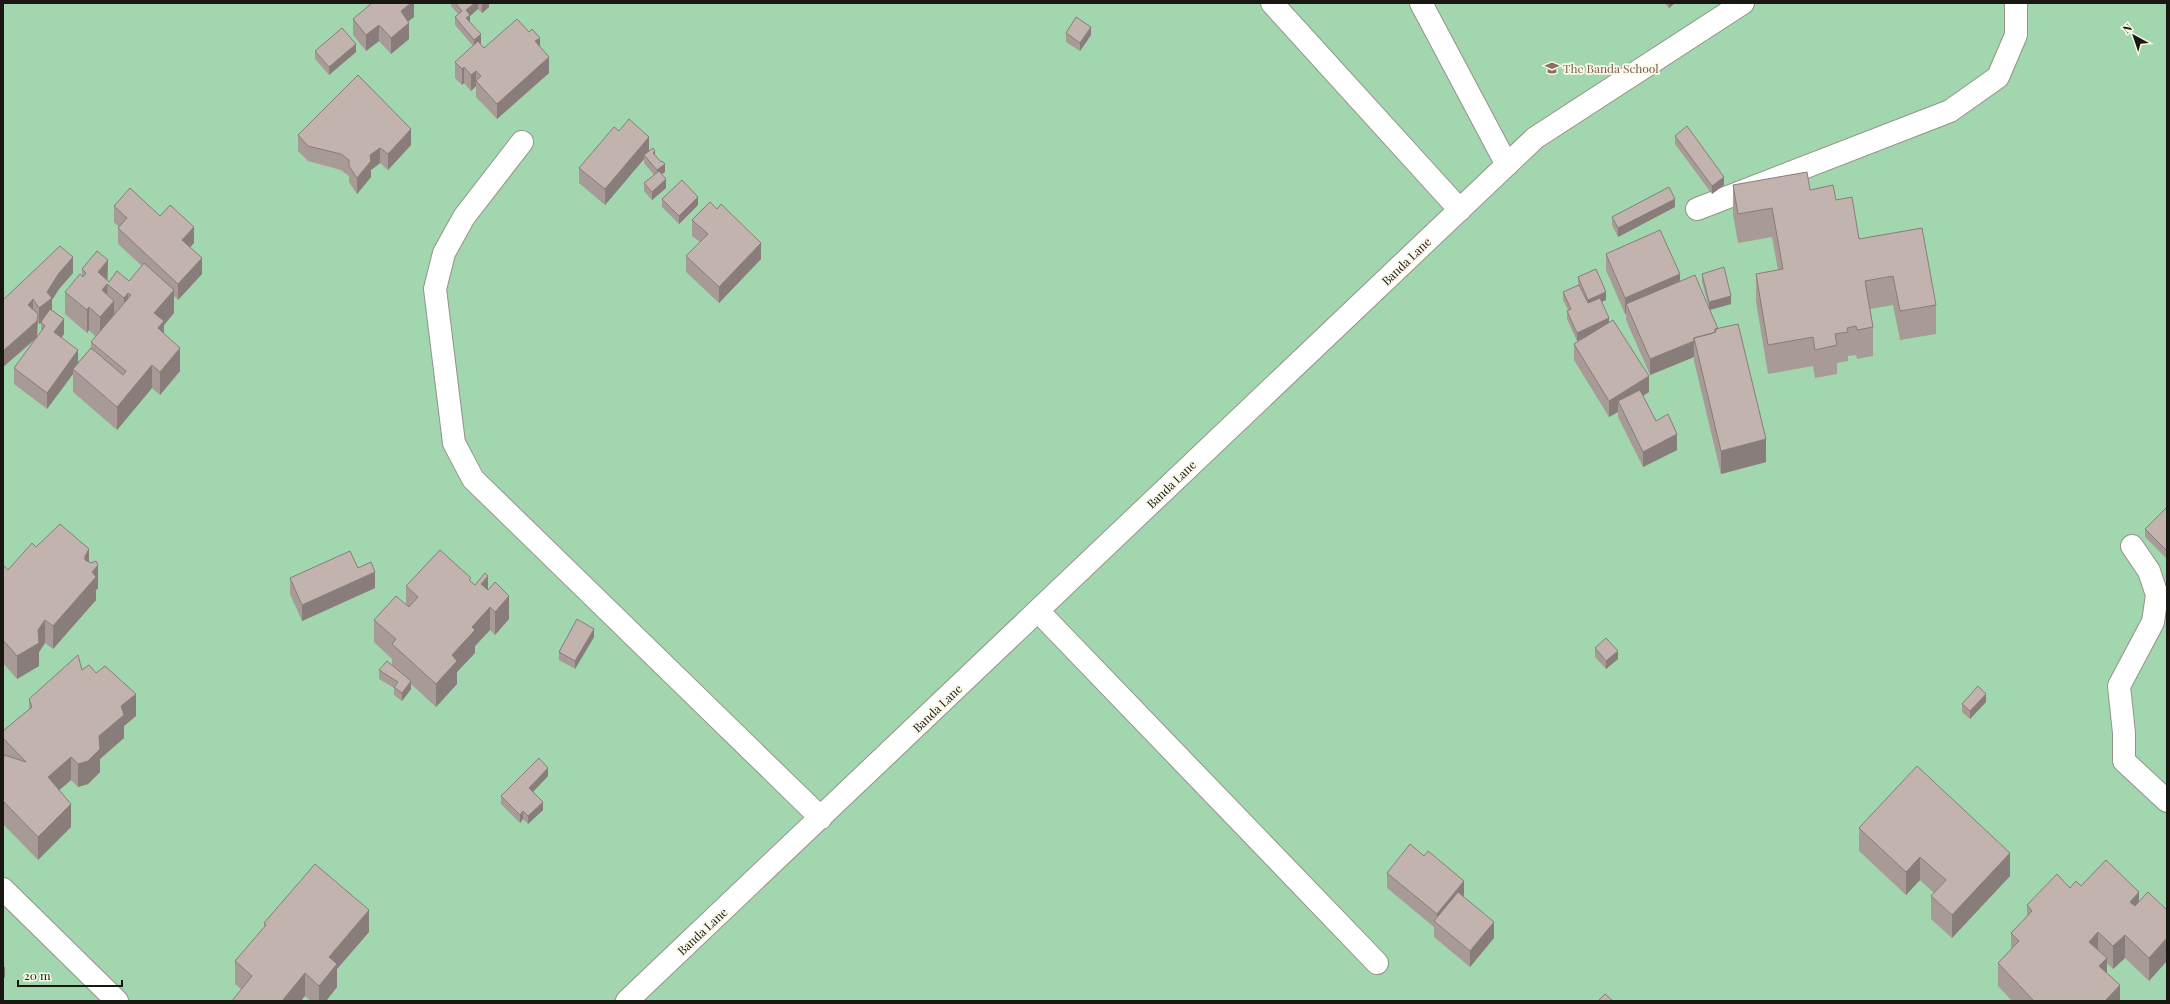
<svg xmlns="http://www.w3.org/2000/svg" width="2170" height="1004" viewBox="0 0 2170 1004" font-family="'Playfair Display',serif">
  <rect width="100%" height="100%" fill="#edeadc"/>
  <!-- green -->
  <path fill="#a1d6af" d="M3,3h2164v998h-2164z"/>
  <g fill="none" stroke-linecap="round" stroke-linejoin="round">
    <defs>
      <path id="minor" d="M1272,3l188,207
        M1421,3l86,162
        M522,142l-58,75 -20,36 -9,36 19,154 19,36 348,339
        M1697,209l253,-98 48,-34 18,-42v-32
        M2132,546l17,25 8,24 -4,27 -34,64 5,47v28l43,40
        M1038,611l339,352
        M3,889l114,112
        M627,1001l908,-863 208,-135"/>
    </defs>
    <!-- minor casing -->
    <use href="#minor" stroke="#959386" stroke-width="24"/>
    <!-- minor -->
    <use href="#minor" stroke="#fff" stroke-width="22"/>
  </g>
  <!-- wall -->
  <path fill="#a89a96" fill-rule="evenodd" d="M414,3v14l-6,4 1,18 -18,15 -12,-13 -13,10 -13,-16v-16z
    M451,3h38v4l-7,6 -4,-4 -8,7v6l11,21h-1l4,5 56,-2 9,27 -52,46 -21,-22v-11l-5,5 -7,-8 -2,2 -7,-7v-16l18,-16 -18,-21v-8l3,-3 -7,-8z
    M1664,3h11l-6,5z
    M1066,33l25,2 -11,16 -14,-9z
    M315,51l41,1 -27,23 -14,-16z
    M619,131l30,20 6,5 10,16 -4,2 5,14 -14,12 -8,-9v-8l10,-8 -10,-12v-4l-39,46 -26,-22v-15z
    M298,135l113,10 -23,25 -8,-7 -9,7v7l-14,17 -8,-12v-6l-8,-6 -33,-9 -10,-10z
    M1675,136l49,49 -12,9 -37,-50z
    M1733,185l77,5 26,10 23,39 77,66v29l-36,6 -7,-35 -23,4 3,18v29l-16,3 -1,-4 -8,1v5l-11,2v11l-22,4 -2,-12 -45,8 -12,-72v-28l22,-4 -6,-33 -34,6 -5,-29z
    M662,199l36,6 -19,19 -17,-17z
    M114,206l46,10 34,27 -4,4 12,27 -24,26 -4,-4v17l-10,12v9l16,37 -20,24 -8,-7 -35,42 -44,-38v-18l-26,35 -33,-25v-16l21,-28 -32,27v-67l70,-27 -14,16 -7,11v10l12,24 -3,4 17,24 13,-14v-6l5,-5 -7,-7 -2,3 -22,-19v-22l17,-16v-7l27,13 20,-1 13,-15 -24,-22v-16l1,-1 -5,-5zM38,322l1,2 2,-1v8l-4,5z
    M1675,207l-57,30 -6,-12v-8z
    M692,220l69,39 -42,44 -33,-31v-16l14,-14 -8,-6z
    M1606,254l74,28 29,25 -7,-25v-8l29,30 -21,6 56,152 -45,12 -27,-113v-4l-44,18 -24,-55v-6h-1l-19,-44z
    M1578,277l28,23 -4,2 7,20 40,70 -6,4 13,25 21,29 -34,17 -25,-50v-5l-9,5 -35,-57v-16l11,-6 -8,3 -10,-22v-8l1,-1 -5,-10v-8l15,-7z
    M2167,507l-1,51 -21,-21v-8z
    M36,547l53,15 9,26 -2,2v10l-43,49 -8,-6 -6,9v14l-22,13 -14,-16v-98l5,5z
    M290,578l85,10 -73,33 -12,-27z
    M471,582l4,3 13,5 21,29 -14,16 -5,-5 -15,16v7l-18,19v12l-21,23 -25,-23v5l-9,12 -8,-6v-7l-15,-9v-9l13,-5v-6l-18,-17v-22l32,-16v-18z
    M594,637l-19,32 -16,-9v-8z
    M1595,648l23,11 -12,10 -11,-12z
    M82,670l14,3 40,43 -12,10v12l-24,21v13l-12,12 -10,3 -7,-7 -12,10 12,37 -33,33 -35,-36v-93l26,-22v-10z
    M1986,702l-16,17 -8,-7v-8z
    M548,776l-15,16 10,18 -15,14 -5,-5 -3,4 -19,-19v-8z
    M1859,828l151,48 -58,62 -21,-19v-23l3,-3 -14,-13 -14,15 -47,-44z
    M1387,873l77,24 30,41 -24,29 -36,-30v-10l-47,-39z
    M2081,886l86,24 -18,71 -24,-23 -12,11 -6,-6v10l13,28h-108l-14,-15v-23l13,-14v-16l16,-16v-12l43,-17z
    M264,923l105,9 -32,37v18l-11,14h-15l-6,-5 -64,-7 -6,-5v-23l29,-33z"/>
  <!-- shaded-wall -->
  <path fill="#887d7a" d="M411,3h3v14l-13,10v-16z
    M475,3h3v6l-8,7v7l-4,3v-16z
    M484,3h5v4l-7,6v-9z
    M1669,3h6l-6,5z
    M409,23v16l-18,15v-16z
    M379,25v16l-13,10v-16z
    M1091,27v8l-11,16v-8z
    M481,34v9l-7,5v-8z
    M540,38v16l-5,-13z
    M356,44v8l-27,23v-8z
    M549,57v16l-52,46v-15z
    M464,67v16l-2,2v-16z
    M476,71v15l-5,5v-16z
    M411,129v16l-23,25v-16z
    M649,137v16l-5,2v4l-39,46v-16z
    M380,148v15l-9,7v7l-14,17v-16l13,-23z
    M655,151v8l-2,-6z
    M665,164v8l-8,6v-8z
    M1724,177v8l-12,9v-8z
    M666,179v9l-14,12v-8z
    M698,197v8l-19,19v-8z
    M1675,199v8l-57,30v-9z
    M194,227v16l-12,13v-16z
    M761,243v16l-42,44v-16z
    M73,257v16l-14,16 -7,11v14l-13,10v-16l8,-16 12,-19z
    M202,258v16l-24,26v-16z
    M108,260l-1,46 -5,7 -4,-41z
    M1680,274v16l-54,14v10h-1v-16z
    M174,290v23l-10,12v19l-6,7 -4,-38z
    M1606,292v8l-18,8v-8z
    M128,293v23l-4,5v-23z
    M1731,296v8l-22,6v-8z
    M33,299v16l-5,-10z
    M114,301v22l-14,17v-23z
    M89,307v23l-2,3v-23z
    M38,314l-1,23 -34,30v-16z
    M1609,318v8l-32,15v-8z
    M64,319v15l-10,14v-16z
    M1694,341v16l-44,18v-16z
    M180,348v23l-20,24v-23z
    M78,350v16l-5,3v5l-26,35v-16z
    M152,365v23l-35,42v-23z
    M1649,376v16l-27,17 -4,-8v11l-9,5v-16z
    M1677,434v16l-34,17v-15z
    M1766,439v23l-45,12v-23z
    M2167,548v9l-1,1v-8z
    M89,549v23l-4,7v-23z
    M98,565v23l-2,2v10l-43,49v-23z
    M375,572v16l-73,33v-16z
    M488,576v23l-7,-15z
    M509,596v23l-14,16v-23z
    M490,607v23l-15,16v7l-18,19v12l-21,23v-23l16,-29 20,-28z
    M45,620v23l-6,9v14l-22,13v-23z
    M594,629v8l-19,32v-8z
    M1618,651v8l-12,10v-8z
    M411,681v8l-9,12v-8z
    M136,694v22l-12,10v12l-24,21v13l-12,12 -10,3v-23l43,-58z
    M1986,694v8l-16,17v-8z
    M71,757v23l-23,20v-23z
    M548,768v8l-19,20v-8z
    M543,802v8l-15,14v-8z
    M71,804v23l-33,33v-23z
    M523,811v8l-3,4v-8z
    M2010,853v23l-58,62v-23z
    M1920,857v23l-14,15v-23z
    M1464,881v16l-27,26v-9z
    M2139,892v23l-9,-13z
    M369,910v22l-32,37v18l-11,14h-7v-15l10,-29z
    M1494,922v16l-24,29v-16z
    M2098,932v23l-9,-13z
    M2125,935v23l-12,11v-23z
    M2167,938v23l-18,20v-23z
    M2107,958v23l-8,-15z
    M5,968v9l-2,2v-8z
    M305,973v23l-4,5h-20z
    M2120,985v16h-15z"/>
  <!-- building -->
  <path fill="#c3b3af" stroke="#887d7a" d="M372,3h39l-10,8 8,12 -18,15 -12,-13 -13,10 -13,-16z
    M455,3h20l-9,7 4,5 -4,3 15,16 -7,6 -19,-23 7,-6z
    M1076,17l15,10 -11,16 -14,-10z
    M517,19l12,13 3,-3 8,9 -5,3 14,16 -52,47 -21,-23 5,-5 -5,-5 -5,4 -7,-8 -2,2 -7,-7 23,-21 6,7z
    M342,28l14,16 -27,23 -14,-16z
    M358,75l53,54 -23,25 -8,-6 -10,7 1,6 -14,17 -8,-12v-6l-8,-6 -33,-8 -10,-11z
    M629,119l20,18 -44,52 -26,-21 35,-41 5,4z
    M1687,126l37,51 -12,9 -37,-50z
    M653,148l2,3 -2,2 8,9 1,-1 3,3 -8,6 -13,-15z
    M659,171l7,8 -14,13 -8,-9z
    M1807,172l3,18 23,-5 3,15 16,-3 7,42 63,-11 14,77 -36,6 -7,-35 -28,5 8,46 -16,3 -1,-4 -9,2 1,4 -13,2 2,11 -22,5 -2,-13 -45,8 -12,-71 27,-5 -11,-61 -34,6 -5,-29z
    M682,180l16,17 -19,19 -17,-17z
    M1669,187l6,12 -57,29 -6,-11z
    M130,188l30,28 10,-11 24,22 -12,13 20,18 -24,26 -60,-56 9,-10 -13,-12z
    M710,202l7,7 4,-5 40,39 -42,44 -33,-31 22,-22 -16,-14z
    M1660,230l20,44 -55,24 -19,-44z
    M60,246l13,11 -14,16 -12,19 5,6 -13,10 -6,-9 -5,6 10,9 -1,7 -34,30v-51z
    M97,251l11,9 -10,12 11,10 8,-11 12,10 15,-18 30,27 -20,23 10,8 -6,7 22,20 -20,24 -8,-7 -35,42 -44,-38 18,-21 32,27 3,-4 -35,-29 40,-47 -3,-2 -4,5 -17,-14 -5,6 12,11 -14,16 -11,-10 -2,3 -22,-18 15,-18 3,3 3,-4 -4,-4z
    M1724,267l7,29 -22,6 -7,-28z
    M1596,269l10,23 -18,8 -10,-23z
    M1695,275l23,54h-3v3l-5,2 -16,4v3l-44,18 -24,-55z
    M1579,285l9,18 12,-5 9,20 -32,15 -10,-22 4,-2 -8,-17z
    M50,309l14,10 -10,13 24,18 -31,43 -33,-25 31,-42 -4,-4z
    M1613,320l36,56 -40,25 -35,-57z
    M1738,324l28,115 -45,12 -27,-113 22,-6 -1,-3z
    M1640,390l16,31 12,-7 9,20 -34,18 -25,-51z
    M2167,507v41l-1,2 -21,-21z
    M60,524l29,25 -4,7v4l6,3 5,-2 2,4 -6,7 4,5 -43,49 -8,-6 -7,10 1,13 -22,13 -14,-16v-75l5,5 24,-27 4,4z
    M440,550l31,28 -2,2 6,5 10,-12 3,3 -7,8 7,6 7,-8 14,14 -14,16 -5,-5 -18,20 3,3 -23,25 5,6 -21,23 -44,-40 4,-5 -22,-19 22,-24 13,11 9,-10 -12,-11z
    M350,551l8,17 13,-6 4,10 -73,33 -12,-27z
    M577,619l17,10 -19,32 -16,-9z
    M1606,638l12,13 -12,10 -11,-13z
    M78,655l4,15 7,-5 7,8 9,-7 31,28 -15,12 3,9 -25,21 1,13 -12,12 -10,3 -7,-7 -23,20 23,27 -33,33 -35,-36v-35l1,-11 22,7 -23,-24v-7l29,-24 -3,-8z
    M387,661l24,20 -9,12 -8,-6 4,-5 -19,-12z
    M1978,686l8,8 -16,17 -8,-7z
    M539,758l9,10 -19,20 14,14 -15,14 -5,-5 -3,4 -19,-19z
    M1917,766l93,87 -58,62 -21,-19 15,-16 -26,-23 -14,15 -47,-44z
    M1410,844l14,12 4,-5 36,30 -27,33 -50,-41z
    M2106,860l33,32 -9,10 5,4 13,-14 19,18v28l-18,20 -24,-23 -12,11 -15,-14 -9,10 18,16 -8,8 21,19 -15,16h-71l-36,-38 21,-22 -8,-8 21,-22 -5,-6 30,-31 13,14 6,-7 5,5z
    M315,864l54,46 -40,47 8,7 -18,22 -14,-13 -23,28h-50l20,-25 -17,-15 31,-36 -2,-2z
    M1458,892l36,30 -24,29 -36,-30z
    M3,966l2,2 -2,3z
    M1605,994l8,7h-15z"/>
  <!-- icons -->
  <defs>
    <symbol id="school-bare" viewBox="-9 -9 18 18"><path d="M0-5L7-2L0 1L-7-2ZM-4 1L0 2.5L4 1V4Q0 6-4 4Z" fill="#8d6e63" stroke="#faf8e9" stroke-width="2.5" paint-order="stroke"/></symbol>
  </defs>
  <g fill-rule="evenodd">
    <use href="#school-bare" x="1542" y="58" width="20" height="20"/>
  </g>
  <g text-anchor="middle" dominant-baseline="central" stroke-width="3.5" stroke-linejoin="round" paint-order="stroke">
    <!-- education labels -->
    <g font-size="12" fill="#785e54" stroke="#faf8e9" text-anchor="start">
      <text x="1563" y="68">The Banda School</text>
    </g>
    <!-- street labels -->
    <g font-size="12" fill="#181712" stroke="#faf8e9">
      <text transform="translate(1406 261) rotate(-44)">Banda Lane</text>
      <text transform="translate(1171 484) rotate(-44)">Banda Lane</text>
      <text transform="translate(937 708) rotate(-44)">Banda Lane</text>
      <text transform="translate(702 931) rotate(-43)">Banda Lane</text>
    </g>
  </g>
  <!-- border -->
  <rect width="2170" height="1004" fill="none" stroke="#181712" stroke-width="8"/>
  <!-- north arrow -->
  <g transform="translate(2134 36) rotate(320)" stroke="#faf8e9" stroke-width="3" paint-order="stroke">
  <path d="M0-3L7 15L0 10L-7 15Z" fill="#181712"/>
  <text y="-6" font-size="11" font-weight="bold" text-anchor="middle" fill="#181712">N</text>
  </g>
  <!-- scale -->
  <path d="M18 980v6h104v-6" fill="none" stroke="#181712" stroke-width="2"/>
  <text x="24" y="980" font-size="12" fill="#181712" stroke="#faf8e9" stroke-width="3" paint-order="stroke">20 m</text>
</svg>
